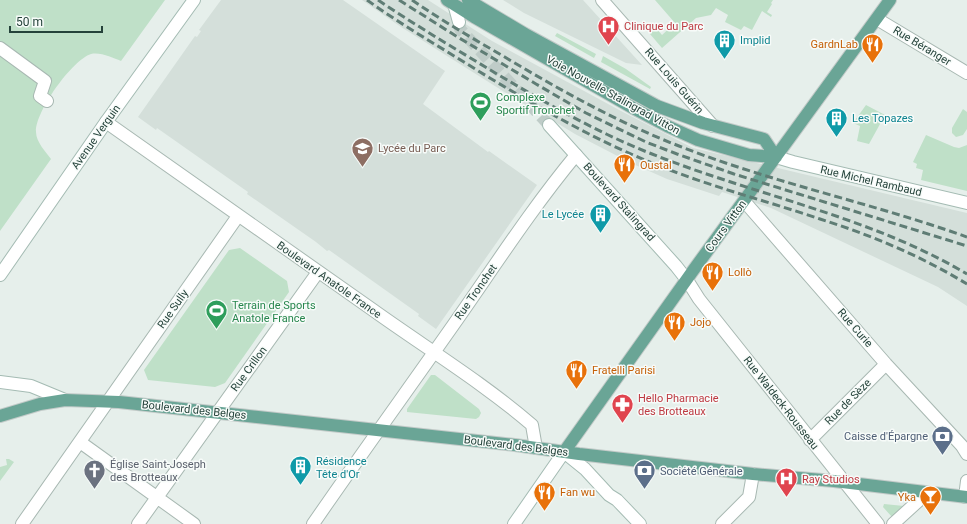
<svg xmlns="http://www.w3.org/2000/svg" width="967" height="524" viewBox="0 0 967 524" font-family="Roboto,sans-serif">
  <rect width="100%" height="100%" fill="#e6efeb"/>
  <!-- built -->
  <path fill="#d4dfda" d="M221,0h122l102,71 -22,33 65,48 1,-1 48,34 -101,144 -18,-13 1,-2 -90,-64 -2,1 -11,-9 -69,-48 1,-2 -91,-64 -1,2 -18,-13 57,-81 2,1 4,-6 -2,-1z
    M362,0h66l64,41 129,70 72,37 274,65v93l-29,-19 -167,-79 -49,-16 -3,4 -52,-17 -36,-16 -56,-29 -31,-19 -14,-7 -129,-81z
    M503,0h80l59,65 -16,-2 -102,-50z"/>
  <!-- green -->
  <path fill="#bfe0c8" d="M0,0h165l-44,61c-8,-3 -20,-9 -30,-7 -19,6 -56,58 -55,78 0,10 10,20 15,27l-51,72z
    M655,0h118l-2,3 1,1 -5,8 5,3 -1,2 -9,-6 -10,19 -8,-4 -3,4 -16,-8 3,-7 -12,-7 -5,7 -15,3 -34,30 -12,-14 6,-6 6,7 13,-12z
    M557,33l39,21 -2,4 -39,-22z
    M603,56l23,13 25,18 -1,2 -49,-27z
    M866,105l19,10 -16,29 -12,-3 3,-15 -7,-3z
    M963,109l4,3v17l-4,6 -7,2 -4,-4v-5z
    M926,135l28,12 5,1 8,-3v46l-46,-11 2,-10 -7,-2 1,-4 -4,-2z
    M240,248l47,33 2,11 -64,91 -10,4 -67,-7 -4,-10 85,-120z
    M431,375h4l44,34 2,4 -2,4 -3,2 -69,-7v-3z
    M9,459l5,3 -14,19v-14l7,-2 -1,-6z
    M884,504l20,2 2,1 -14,10 -9,-10z"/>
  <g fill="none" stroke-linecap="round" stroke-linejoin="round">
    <!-- secondary-tunnel -->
    <path stroke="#bfccc8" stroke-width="12" stroke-dasharray="12 6" stroke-linecap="butt" d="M459,22l1,7 89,96"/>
    <defs>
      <path id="street" d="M602,0l111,126
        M877,19l90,54
        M0,48l45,33 -5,15 7,5
        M106,122c89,63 178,126 267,188 53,38 109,72 159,115l4,23
        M744,201l142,163 76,82 5,8
        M687,280l12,19 179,225
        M810,440l76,-76
        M80,442l114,82
        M965,497l2,-16
        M22,524l216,-308
        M138,524l180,-252
        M313,524c46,-67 94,-133 141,-200 40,-57 78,-116 122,-169
        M722,524l27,-27 4,-23
        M893,524l34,-31"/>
      <path id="secondary" d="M454,4l5,18
        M549,125l127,141 11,14
        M776,157l17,5 174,41
        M0,275l106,-153 88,-122
        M0,382l31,4 34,14
        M514,524l50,-72 21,17 24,26 8,5 23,24"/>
      <path id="primary" d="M447,0l27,17 159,91 34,18 31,14 51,15 27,2
        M468,0l57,34 132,72 46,17 61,16 12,18
        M0,416l40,-12 25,-4 54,2 396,43 64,9 174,20 81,7 133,16
        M564,452l128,-180 198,-272"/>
    </defs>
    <!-- street casing -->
    <use href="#street" stroke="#a8b8b2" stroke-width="14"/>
    <!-- secondary casing -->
    <use href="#secondary" stroke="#a4bbb3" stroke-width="14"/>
    <!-- primary casing -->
    <use href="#primary" stroke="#c2cac8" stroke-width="14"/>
    <!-- street -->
    <use href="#street" stroke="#fff" stroke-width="12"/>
    <!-- secondary -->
    <use href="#secondary" stroke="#fff" stroke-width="12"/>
    <!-- primary -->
    <use href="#primary" stroke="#6aa596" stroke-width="12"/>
    <!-- rail -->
    <path stroke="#5f7d75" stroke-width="3" stroke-dasharray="8 4" stroke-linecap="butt" d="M367,0c36,26 75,48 113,72 61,37 123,73 190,98 49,19 100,32 150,49 51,16 101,37 147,65
      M378,0c37,25 76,48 114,71 52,31 104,61 160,83 105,42 217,62 315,120
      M399,0l57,36 80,48 50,29 60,29 31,12 57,20 233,72
      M412,0c29,20 60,38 91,56 57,34 114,66 176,90 94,37 193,57 288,91"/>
  </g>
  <!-- icons -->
  <defs>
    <symbol id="hospital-pin" viewBox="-11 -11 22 30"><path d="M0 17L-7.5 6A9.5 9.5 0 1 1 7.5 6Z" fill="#e0444e" stroke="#f7fbf9"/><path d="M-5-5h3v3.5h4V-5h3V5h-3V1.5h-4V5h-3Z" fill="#fff"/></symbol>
    <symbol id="building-pin" viewBox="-11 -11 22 30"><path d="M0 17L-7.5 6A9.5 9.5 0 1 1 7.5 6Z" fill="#0f9aa8" stroke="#f7fbf9"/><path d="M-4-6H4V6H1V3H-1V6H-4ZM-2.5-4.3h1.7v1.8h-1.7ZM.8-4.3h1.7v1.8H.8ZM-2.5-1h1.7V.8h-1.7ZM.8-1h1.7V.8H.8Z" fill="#fff"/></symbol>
    <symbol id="restaurant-pin" viewBox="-11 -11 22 30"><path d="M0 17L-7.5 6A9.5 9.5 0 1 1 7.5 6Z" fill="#e8710a" stroke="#f7fbf9"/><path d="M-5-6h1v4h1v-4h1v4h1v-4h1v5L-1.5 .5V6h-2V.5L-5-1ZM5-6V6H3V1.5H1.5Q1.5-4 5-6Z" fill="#fff"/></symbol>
    <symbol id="stadium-pin" viewBox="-11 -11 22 30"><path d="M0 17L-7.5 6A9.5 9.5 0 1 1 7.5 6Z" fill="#2e9e5b" stroke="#f7fbf9"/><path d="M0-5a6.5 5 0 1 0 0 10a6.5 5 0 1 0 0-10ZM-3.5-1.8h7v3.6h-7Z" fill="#fff"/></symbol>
    <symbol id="school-pin" viewBox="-11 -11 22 30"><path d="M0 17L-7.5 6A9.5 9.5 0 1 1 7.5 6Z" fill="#8d6e63" stroke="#f7fbf9"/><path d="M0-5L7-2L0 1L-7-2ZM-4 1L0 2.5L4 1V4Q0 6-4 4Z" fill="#fff"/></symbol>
    <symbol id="pharmacy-pin" viewBox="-11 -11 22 30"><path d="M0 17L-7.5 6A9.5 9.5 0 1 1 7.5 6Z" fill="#e0444e" stroke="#f7fbf9"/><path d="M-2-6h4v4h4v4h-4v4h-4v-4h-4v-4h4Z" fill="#fff"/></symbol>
    <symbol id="bank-pin" viewBox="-11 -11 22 30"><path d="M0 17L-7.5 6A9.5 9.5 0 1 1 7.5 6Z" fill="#5c6f8a" stroke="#f7fbf9"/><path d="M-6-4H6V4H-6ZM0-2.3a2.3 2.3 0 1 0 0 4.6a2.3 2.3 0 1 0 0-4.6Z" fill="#fff"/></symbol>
    <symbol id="church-pin" viewBox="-11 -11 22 30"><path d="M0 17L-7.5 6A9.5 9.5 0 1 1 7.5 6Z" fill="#6b7280" stroke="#f7fbf9"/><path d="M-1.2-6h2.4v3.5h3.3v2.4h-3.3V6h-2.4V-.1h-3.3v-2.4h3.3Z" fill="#fff"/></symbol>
    <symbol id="bar-pin" viewBox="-11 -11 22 30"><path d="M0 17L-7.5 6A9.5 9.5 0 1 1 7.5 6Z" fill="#e8710a" stroke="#f7fbf9"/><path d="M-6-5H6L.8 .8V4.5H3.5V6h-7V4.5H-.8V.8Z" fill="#fff"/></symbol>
  </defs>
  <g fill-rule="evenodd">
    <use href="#hospital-pin" x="596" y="14" width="25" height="34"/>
    <use href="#building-pin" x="712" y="28" width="25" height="34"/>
    <use href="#restaurant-pin" x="860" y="32" width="25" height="34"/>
    <use href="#stadium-pin" x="468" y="90" width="25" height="34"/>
    <use href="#building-pin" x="824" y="106" width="25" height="34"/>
    <use href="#school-pin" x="350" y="136" width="25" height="34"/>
    <use href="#restaurant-pin" x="612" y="152" width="25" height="34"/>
    <use href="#building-pin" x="588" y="202" width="25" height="34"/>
    <use href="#restaurant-pin" x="700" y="260" width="25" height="34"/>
    <use href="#stadium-pin" x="204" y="298" width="25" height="34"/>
    <use href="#restaurant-pin" x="662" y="310" width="25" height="34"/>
    <use href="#restaurant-pin" x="564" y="358" width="25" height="34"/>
    <use href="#pharmacy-pin" x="610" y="392" width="25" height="34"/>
    <use href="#bank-pin" x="930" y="424" width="25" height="34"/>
    <use href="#building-pin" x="288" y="454" width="25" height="34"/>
    <use href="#church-pin" x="82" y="458" width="25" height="34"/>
    <use href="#bank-pin" x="632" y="458" width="25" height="34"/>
    <use href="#hospital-pin" x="774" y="466" width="25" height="34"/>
    <use href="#restaurant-pin" x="532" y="480" width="25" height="34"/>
    <use href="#bar-pin" x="918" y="484" width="25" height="34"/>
  </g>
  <g text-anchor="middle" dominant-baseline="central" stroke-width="3" stroke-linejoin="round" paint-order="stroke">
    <!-- health labels -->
    <g font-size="11" fill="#be3a42" stroke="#f7fbf9" text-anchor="start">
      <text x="624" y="26">Clinique du Parc</text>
      <text x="638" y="398">Hello Pharmacie<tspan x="638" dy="13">des Brotteaux</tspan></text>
      <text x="802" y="479">Ray Studios</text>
    </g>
    <!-- culture labels -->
    <g font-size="11" fill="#0d838f" stroke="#f7fbf9" text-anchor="start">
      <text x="740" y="40">Implid</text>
      <text x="852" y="118">Les Topazes</text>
      <text x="584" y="214" text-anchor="end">Le Lycée</text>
      <text x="316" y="461">Résidence<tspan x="316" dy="13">Tête d'Or</tspan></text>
    </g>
    <!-- food labels -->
    <g font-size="11" fill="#c56008" stroke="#f7fbf9" text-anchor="start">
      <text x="858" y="44" text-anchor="end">GardnLab</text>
      <text x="640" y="165">Oustal</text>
      <text x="728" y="272">Lollò</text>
      <text x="690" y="322">Jojo</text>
      <text x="592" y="370">Fratelli Parisi</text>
      <text x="560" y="492">Fan wu</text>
      <text x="916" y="497" text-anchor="end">Yka</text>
    </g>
    <!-- street labels -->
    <g font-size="11" fill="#24423a" stroke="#f7fbf9">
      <text transform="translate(922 46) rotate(31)">Rue Béranger</text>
      <text transform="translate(674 81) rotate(49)">Rue Louis Guérin</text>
      <text transform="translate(613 95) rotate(29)">Voie Nouvelle Stalingrad Vitton</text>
      <text transform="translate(96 137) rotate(-55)">Avenue Verguin</text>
      <text transform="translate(871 181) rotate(13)">Rue Michel Rambaud</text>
      <text transform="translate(619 202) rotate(48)">Boulevard Stalingrad</text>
      <text transform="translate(726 226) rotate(-54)">Cours Vitton</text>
      <text transform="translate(329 280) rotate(35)">Boulevard Anatole France</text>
      <text transform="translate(476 292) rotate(-55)">Rue Tronchet</text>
      <text transform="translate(173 309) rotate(-55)">Rue Sully</text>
      <text transform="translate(855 328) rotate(49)">Rue Curie</text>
      <text transform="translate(249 369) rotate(-54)">Rue Crillon</text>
      <text transform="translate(848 402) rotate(-45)">Rue de Sèze</text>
      <text transform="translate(781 403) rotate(52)">Rue Waldeck-Rousseau</text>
      <text transform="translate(194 410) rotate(6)">Boulevard des Belges</text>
      <text transform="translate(516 446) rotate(7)">Boulevard des Belges</text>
    </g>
    <!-- leisure labels -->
    <g font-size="11" fill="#27864d" stroke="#f7fbf9" text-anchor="start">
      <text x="496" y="97">Complexe<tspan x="496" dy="13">Sportif Tronchet</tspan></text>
      <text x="232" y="305">Terrain de Sports<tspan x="232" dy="13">Anatole France</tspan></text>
    </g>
    <!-- education labels -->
    <g font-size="11" fill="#785e54" stroke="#f7fbf9" text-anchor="start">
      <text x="378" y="148">Lycée du Parc</text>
    </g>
    <!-- service labels -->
    <g font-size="11" fill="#4e5e75" stroke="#f7fbf9" text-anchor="end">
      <text x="928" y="436">Caisse d'Épargne</text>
      <text x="660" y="471" text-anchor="start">Société Générale</text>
    </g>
    <!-- worship labels -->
    <g font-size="11" fill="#5b616d" stroke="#f7fbf9" text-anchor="start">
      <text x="110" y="464">Église Saint-Joseph<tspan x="110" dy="13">des Brotteaux</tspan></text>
    </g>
  </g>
  <!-- scale -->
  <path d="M10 26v6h92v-6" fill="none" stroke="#24423a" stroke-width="2"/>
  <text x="16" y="26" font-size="12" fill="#24423a" stroke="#f7fbf9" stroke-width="3" paint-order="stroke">50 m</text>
</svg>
